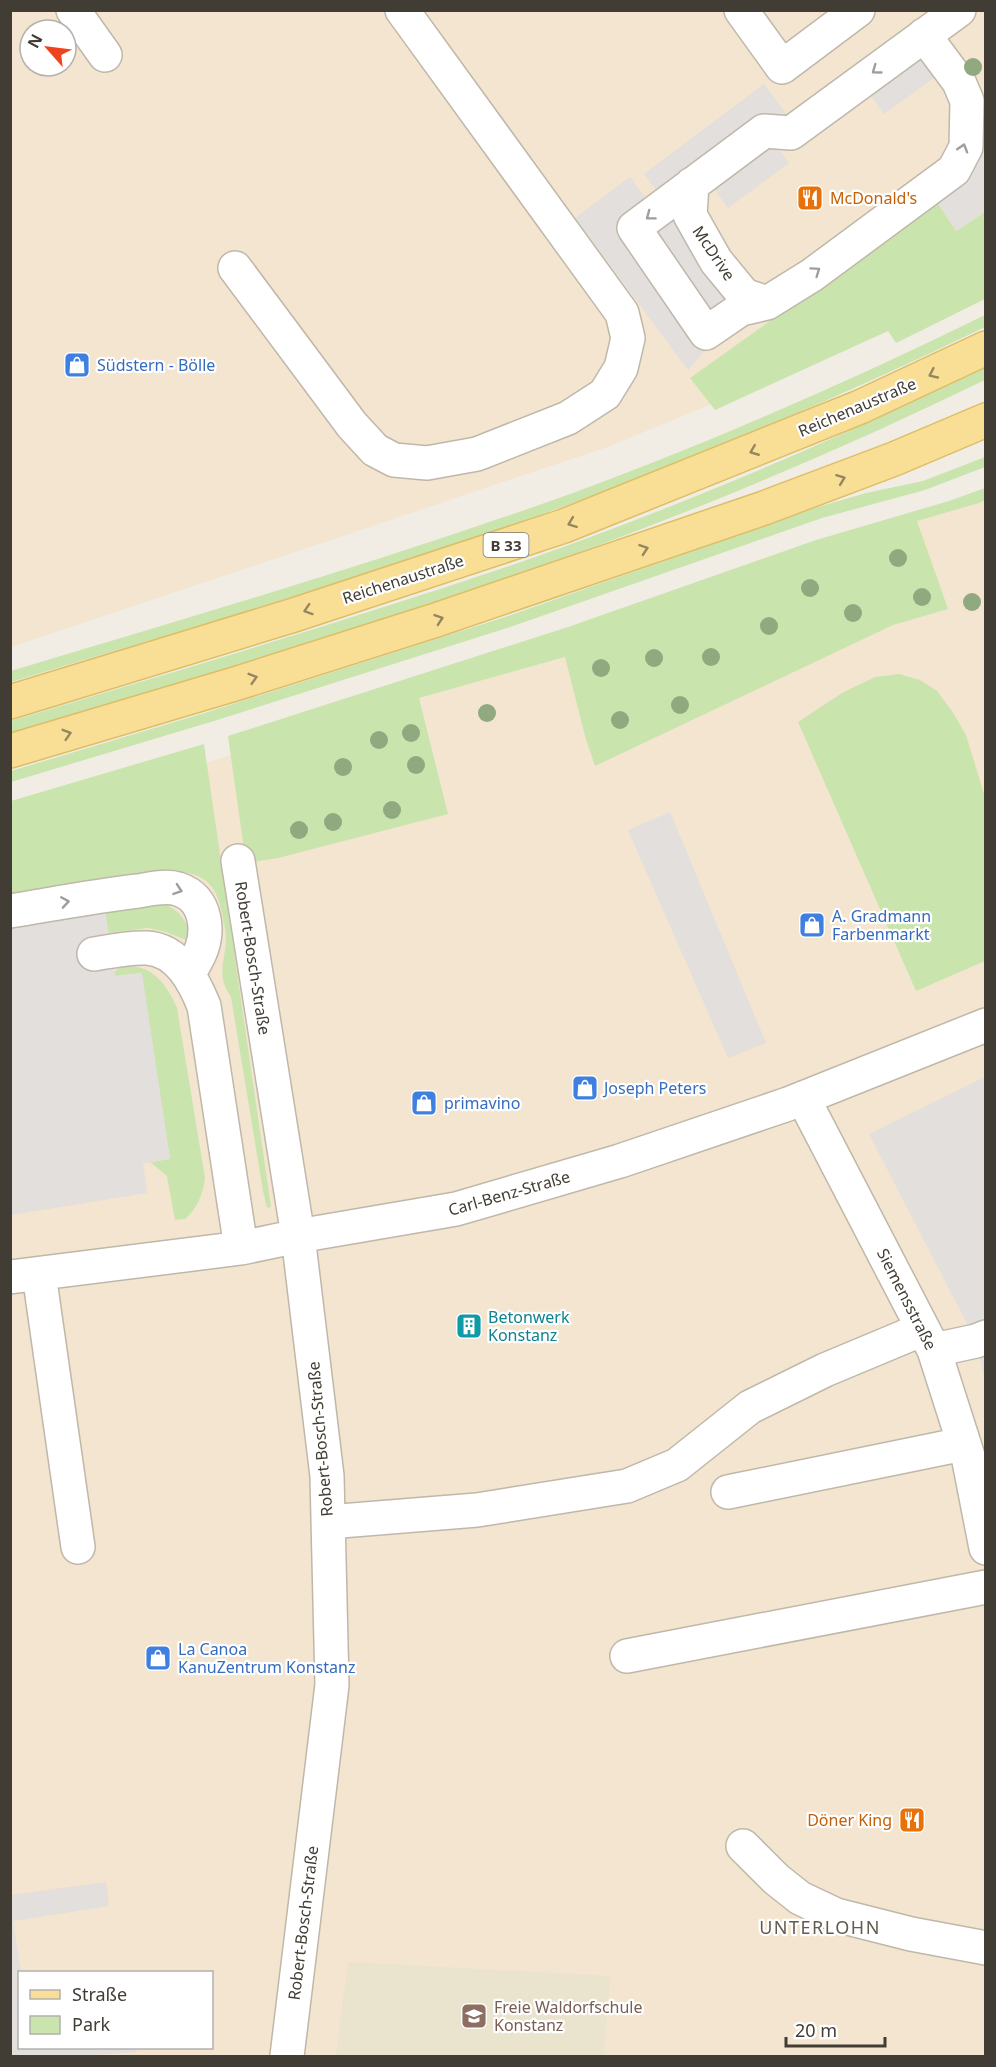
<svg xmlns="http://www.w3.org/2000/svg" width="996" height="2067" viewBox="0 0 996 2067" font-family="'Noto Sans',sans-serif">
  <rect width="100%" height="100%" fill="#f1ede4"/>
  <!-- commercial -->
  <path fill="#f3e5cf" fill-rule="evenodd" d="M10,11h975v268l-96,52 -284,117 -594,199zM30,30h36v36h-36z
    M985,500v1556h-974v-1234l408,-124 146,-41 352,-136zM20,1972h192v76h-192z"/>
  <!-- education -->
  <path fill="#eae3ce" d="M348,1962l262,14 -6,80h-268z"/>
  <!-- green -->
  <path fill="#cae4ae" d="M937,202l19,29 29,-19v87l-89,44 -8,-12 -173,79 -25,-32z
    M985,315v12c-144,70 -291,132 -442,187 -175,63 -354,114 -532,168v-11c176,-53 354,-105 528,-166 152,-54 301,-119 446,-190z
    M985,367v13c-193,94 -395,174 -600,239 -124,40 -250,76 -374,114v-12c171,-52 343,-102 513,-160 157,-55 312,-121 461,-194z
    M985,457v10l-60,23 -103,28 -315,110 -293,93 -203,61v-11l200,-60 294,-94 313,-110 48,-14 57,-12z
    M985,488v12l-6,3 -62,18 31,88 -55,16 -298,141 -10,-30 -20,-79 -146,41 29,116 -170,44 -32,5 -18,-127 340,-109 248,-87 133,-39z
    M899,674l21,6 17,11 15,20 14,24 19,62v164l-69,30 -118,-269 44,-29 33,-16z
    M204,744l67,463 -4,1 -4,-17 -32,-194c-16,-23 -5,-36 -5,-60 0,-6 -2,-13 -3,-19 -5,-30 -16,-46 -48,-46l-164,25v-96z
    M160,902c16,6 26,15 29,31l-3,7 -20,-8 -18,-4 -40,5 -3,-24z
    M127,966c27,0 40,19 50,42l28,170c-2,16 -8,31 -20,41l-10,1 -8,-44 -17,-14 20,-3 -29,-186 -26,3 -1,-4 5,-4z"/>
  <!-- parking -->
  <path fill="#e2dfdc" d="M924,57l14,18 -54,39 -13,-18z
    M764,84l23,31 -22,16 24,32 -61,45 -17,-23 -40,30 75,100 -31,24 -27,31 -113,-152 55,-41 20,27 11,-8 -17,-22z
    M985,101v111l-29,19 -23,-36 41,-86z
    M670,812l96,231 -38,15 -100,-228z
    M105,909l10,67 27,-3 28,186 -27,4 4,30 -136,22v-291z
    M985,1077v303l-9,-39 -107,-207z
    M106,1882l3,24 -96,15 8,51 -1,76h116l1,4 -59,4h-67v-161z"/>
  <g fill="none" stroke-linecap="round" stroke-linejoin="round">
    <defs>
      <path id="minor" d="M73,10l32,45
        M741,10l41,57 76,-57
        M924,35l35,47 8,19 -1,46 -12,23 -142,105 -45,28 -26,6 -35,24 -72,-105 130,-97 27,2 168,-123
        M692,184l-2,31 26,46 28,34 23,8
        M235,268l117,157 23,25 19,10 33,3 50,-9 91,-36 37,-24 16,-26 7,-30 -6,-25 -220,-303
        M238,861l60,375 29,240 5,209 -45,371
        M10,911c43,-7 85,-15 128,-20 13,-2 27,-6 40,-2 15,5 23,15 26,30 4,21 -4,37 -16,55
        M94,954c17,-3 36,-7 53,-6 31,2 47,33 57,58l37,242
        M803,1098l131,252 34,106 18,92
        M39,1274l39,273
        M10,1277l231,-29 57,-12 158,-27 164,-48 168,-57 198,-79
        M934,1350l42,-9 10,-4
        M728,1492l235,-48
        M328,1522l149,-12 150,-24 50,-21 73,-58 75,-37 98,-41
        M627,1656l359,-69
        M743,1846l33,33 24,19 36,17 75,19 75,14"/>
      <path id="major" d="M10,702l284,-87 270,-89 296,-119 126,-59
        M10,751l228,-68 198,-63 328,-112 130,-49 92,-39"/>
    </defs>
    <!-- minor casing -->
    <use href="#minor" stroke="#bfb8aa" stroke-width="36"/>
    <!-- major casing -->
    <use href="#major" stroke="#ddbd66" stroke-width="36"/>
    <!-- minor -->
    <use href="#minor" stroke="#fff" stroke-width="33"/>
    <!-- major -->
    <use href="#major" stroke="#f9df95" stroke-width="33"/>
  </g>
  <!-- trees -->
  <g fill="#91a97e">
    <circle cx="973" cy="67" r="9"/>
    <circle cx="898" cy="558" r="9"/>
    <circle cx="810" cy="588" r="9"/>
    <circle cx="922" cy="597" r="9"/>
    <circle cx="972" cy="602" r="9"/>
    <circle cx="853" cy="613" r="9"/>
    <circle cx="769" cy="626" r="9"/>
    <circle cx="711" cy="657" r="9"/>
    <circle cx="654" cy="658" r="9"/>
    <circle cx="601" cy="668" r="9"/>
    <circle cx="680" cy="705" r="9"/>
    <circle cx="487" cy="713" r="9"/>
    <circle cx="620" cy="720" r="9"/>
    <circle cx="411" cy="733" r="9"/>
    <circle cx="379" cy="740" r="9"/>
    <circle cx="416" cy="765" r="9"/>
    <circle cx="343" cy="767" r="9"/>
    <circle cx="392" cy="810" r="9"/>
    <circle cx="333" cy="822" r="9"/>
    <circle cx="299" cy="830" r="9"/>
  </g>
  <!-- one-way arrows -->
  <defs><path id="oneway-chevron" d="M-2-3.5L2.5 0L-2 3.5" fill="none" stroke-width="1.6" stroke-linecap="round" stroke-linejoin="round" transform="scale(1.5)"/></defs>
  <g stroke="#a09e9a">
    <use href="#oneway-chevron" transform="translate(876 70) rotate(144)"/>
    <use href="#oneway-chevron" transform="translate(963 148) rotate(-73)"/>
    <use href="#oneway-chevron" transform="translate(650 216) rotate(143)"/>
    <use href="#oneway-chevron" transform="translate(816 271) rotate(-35)"/>
    <use href="#oneway-chevron" transform="translate(178 890) rotate(19)"/>
    <use href="#oneway-chevron" transform="translate(65 902) rotate(-9)"/>
  </g>
  <g stroke="#948660">
    <use href="#oneway-chevron" transform="translate(933 374) rotate(155)"/>
    <use href="#oneway-chevron" transform="translate(754 451) rotate(158)"/>
    <use href="#oneway-chevron" transform="translate(841 479) rotate(-21)"/>
    <use href="#oneway-chevron" transform="translate(572 523) rotate(159)"/>
    <use href="#oneway-chevron" transform="translate(644 549) rotate(-19)"/>
    <use href="#oneway-chevron" transform="translate(308 610) rotate(162)"/>
    <use href="#oneway-chevron" transform="translate(439 619) rotate(-19)"/>
    <use href="#oneway-chevron" transform="translate(253 678) rotate(-17)"/>
    <use href="#oneway-chevron" transform="translate(67 734) rotate(-17)"/>
  </g>
  <!-- icons -->
  <defs>
    <symbol id="restaurant-square" viewBox="-11 -11 22 22"><rect x="-9" y="-9" width="18" height="18" rx="4" fill="#e8710a" stroke="#fff"/><path d="M-5-6h1v4h1v-4h1v4h1v-4h1v5L-1.5 .5V6h-2V.5L-5-1ZM5-6V6H3V1.5H1.5Q1.5-4 5-6Z" fill="#fff"/></symbol>
    <symbol id="shop-square" viewBox="-11 -11 22 22"><rect x="-9" y="-9" width="18" height="18" rx="4" fill="#3f7fe0" stroke="#fff"/><path d="M-5-2.5h2.3a2.7 3.5 0 0 1 5.4 0H5L5.5 6h-11ZM-1.5-2.5h3a1.5 2.3 0 0 0-3 0Z" fill="#fff"/></symbol>
    <symbol id="building-square" viewBox="-11 -11 22 22"><rect x="-9" y="-9" width="18" height="18" rx="4" fill="#0f9aa8" stroke="#fff"/><path d="M-4-6H4V6H1V3H-1V6H-4ZM-2.5-4.3h1.7v1.8h-1.7ZM.8-4.3h1.7v1.8H.8ZM-2.5-1h1.7V.8h-1.7ZM.8-1h1.7V.8H.8Z" fill="#fff"/></symbol>
    <symbol id="school-square" viewBox="-11 -11 22 22"><rect x="-9" y="-9" width="18" height="18" rx="4" fill="#8d6e63" stroke="#fff"/><path d="M0-5L7-2L0 1L-7-2ZM-4 1L0 2.5L4 1V4Q0 6-4 4Z" fill="#fff"/></symbol>
  </defs>
  <g fill-rule="evenodd">
    <use href="#restaurant-square" x="795" y="183" width="30" height="30"/>
    <use href="#shop-square" x="62" y="350" width="30" height="30"/>
    <use href="#shop-square" x="797" y="910" width="30" height="30"/>
    <use href="#shop-square" x="570" y="1073" width="30" height="30"/>
    <use href="#shop-square" x="409" y="1088" width="30" height="30"/>
    <use href="#building-square" x="454" y="1311" width="30" height="30"/>
    <use href="#shop-square" x="143" y="1643" width="30" height="30"/>
    <use href="#restaurant-square" x="897" y="1805" width="30" height="30"/>
    <use href="#school-square" x="459" y="2001" width="30" height="30"/>
  </g>
  <g text-anchor="middle" dominant-baseline="central" stroke-width="4.5" stroke-linejoin="round" paint-order="stroke">
    <!-- shield labels -->
    <rect fill="#fff" stroke="#7b7771" stroke-width="1.5" x="483.5" y="533" width="45" height="24" rx="4.5"/>
    <g font-size="15" font-weight="bold" fill="#423d34">
      <text x="506" y="545">B 33</text>
    </g>
    <!-- food labels -->
    <g font-size="16" fill="#c56008" stroke="#fff" text-anchor="start">
      <text x="830" y="198">McDonald's</text>
      <text x="892" y="1820" text-anchor="end">Döner King</text>
    </g>
    <!-- street labels -->
    <g font-size="16" fill="#423d34" stroke="#fff">
      <text transform="translate(714 253) rotate(56)">McDrive</text>
      <text transform="translate(857 407) rotate(-23)">Reichenaustraße</text>
      <text transform="translate(403 579) rotate(-18)">Reichenaustraße</text>
      <text transform="translate(253 958) rotate(81)">Robert-Bosch-Straße</text>
      <text transform="translate(509 1193) rotate(-16)">Carl-Benz-Straße</text>
      <text transform="translate(907 1299) rotate(63)">Siemensstraße</text>
      <text transform="translate(320 1439) rotate(-95)">Robert-Bosch-Straße</text>
      <text transform="translate(303 1923) rotate(-83)">Robert-Bosch-Straße</text>
    </g>
    <!-- shop labels -->
    <g font-size="16" fill="#366cbe" stroke="#fff" text-anchor="start">
      <text x="97" y="365">Südstern - Bölle</text>
      <text x="832" y="916">A. Gradmann<tspan x="832" dy="18">Farbenmarkt</tspan></text>
      <text x="604" y="1088">Joseph Peters</text>
      <text x="444" y="1103">primavino</text>
      <text x="178" y="1649">La Canoa<tspan x="178" dy="18">KanuZentrum Konstanz</tspan></text>
    </g>
    <!-- culture labels -->
    <g font-size="16" fill="#0d838f" stroke="#fff" text-anchor="start">
      <text x="488" y="1317">Betonwerk<tspan x="488" dy="18">Konstanz</tspan></text>
    </g>
    <!-- education labels -->
    <g font-size="16" fill="#785e54" stroke="#fff" text-anchor="start">
      <text x="494" y="2007">Freie Waldorfschule<tspan x="494" dy="18">Konstanz</tspan></text>
    </g>
    <!-- neighbourhood labels -->
    <g font-size="18" letter-spacing="1.5" fill="#655b4c" stroke="#fff">
      <text x="820" y="1927">UNTERLOHN</text>
    </g>
  </g>
  <!-- border -->
  <rect width="996" height="2067" fill="none" stroke="#423d34" stroke-width="24"/>
  <!-- legend -->
  <rect x="18" y="1971" width="195" height="78" fill="#ffffff" stroke="#b3b1ae" stroke-width="1.5"/>
  <rect x="30" y="1990" width="30" height="9" fill="#f9df95" stroke="#b3b1ae" stroke-width="1.5"/>
  <text x="72" y="2001" font-size="18" fill="#423d34">Straße</text>
  <rect x="30" y="2016" width="30" height="18" fill="#cae4ae" stroke="#b3b1ae" stroke-width="1.5"/>
  <text x="72" y="2031" font-size="18" fill="#423d34">Park</text>
  <!-- north arrow -->
  <g transform="translate(48 48) rotate(298)"><circle r="28" fill="#ffffff" stroke="#b3b1ae" stroke-width="1.5"/>
  <path d="M0-4.5L10 22L0 15L-10 22Z" fill="#ef431d"/>
  <text y="-9" font-size="16" font-weight="bold" text-anchor="middle" fill="#423d34">N</text>
  </g>
  <!-- scale -->
  <path d="M786 2037v9h99v-9" fill="none" stroke="#423d34" stroke-width="3"/>
  <text x="795" y="2037" font-size="18" fill="#423d34" stroke="#ffffff" stroke-width="4.5" paint-order="stroke">20 m</text>
</svg>
